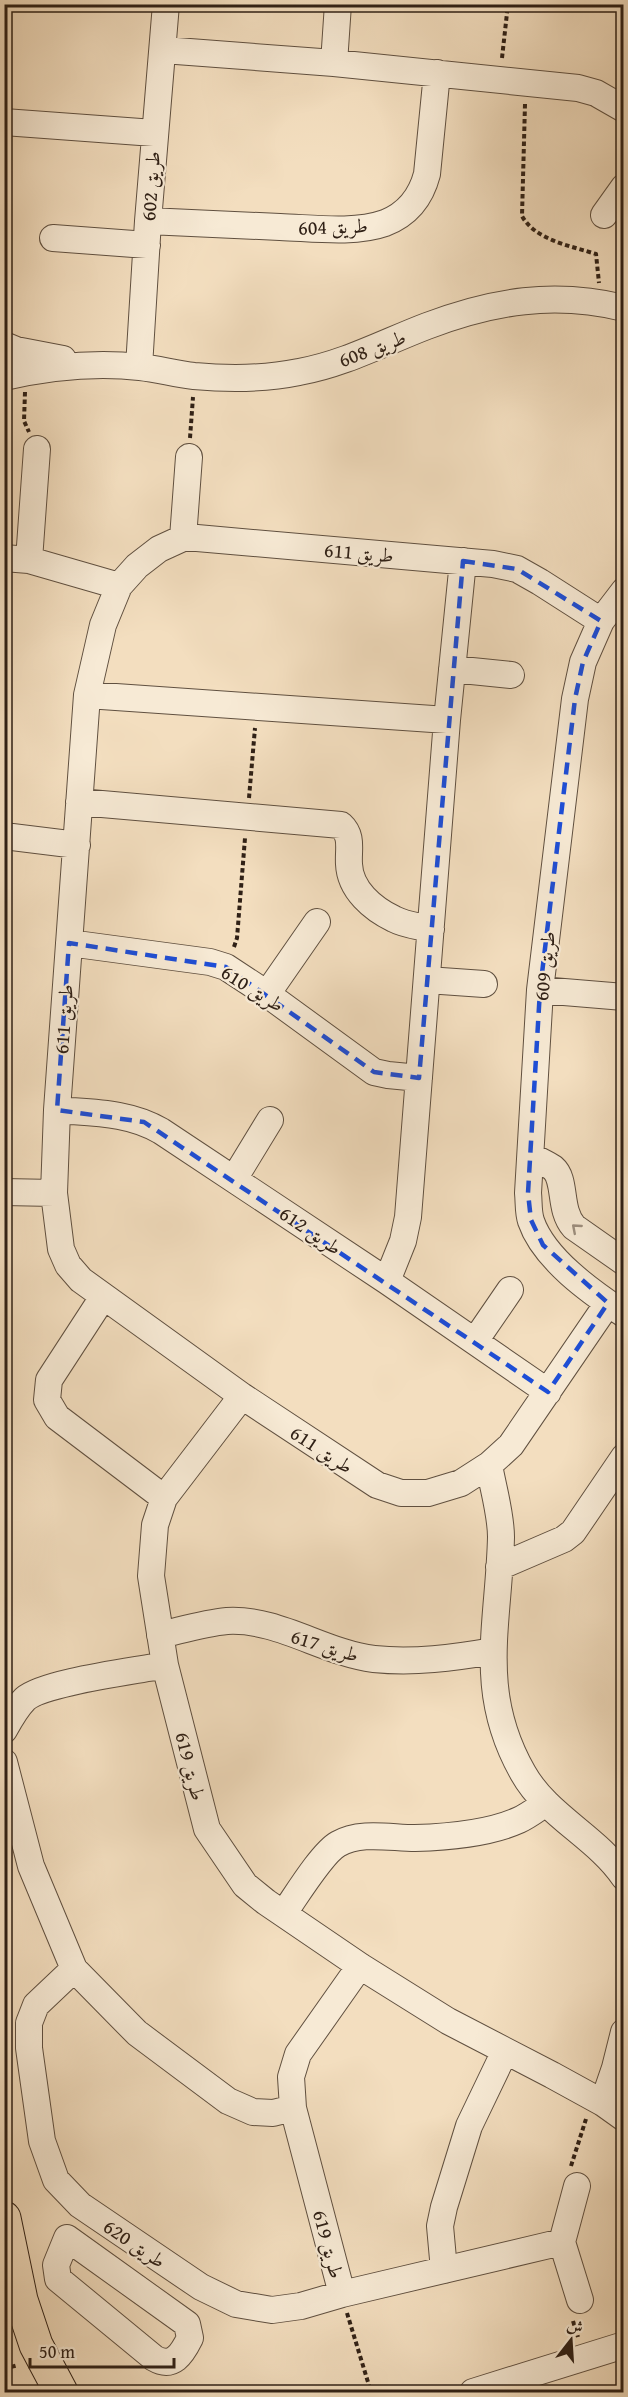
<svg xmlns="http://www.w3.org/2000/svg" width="628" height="2397" viewBox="0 0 628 2397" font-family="'Gentium Book Plus',Amiri,serif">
  <rect width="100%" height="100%" fill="#f3debf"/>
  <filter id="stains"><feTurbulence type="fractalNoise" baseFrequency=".00333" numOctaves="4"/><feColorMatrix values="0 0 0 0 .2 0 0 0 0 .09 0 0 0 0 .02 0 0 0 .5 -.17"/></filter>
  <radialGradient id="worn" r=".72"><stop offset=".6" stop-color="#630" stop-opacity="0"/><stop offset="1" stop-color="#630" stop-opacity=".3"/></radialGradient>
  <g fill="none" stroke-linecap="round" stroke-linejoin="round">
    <defs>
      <path id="minor" d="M163,50l171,13 244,25 18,5 28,16
        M334,63l4,-59
        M4,122l150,11
        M604,215l20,-28
        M148,221c44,2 88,4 132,6 32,1 74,7 105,-4 23,-9 36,-26 42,-49l10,-101
        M53,238l94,7
        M4,345l12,5 47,9
        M139,367l9,-146 18,-217
        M4,377c44,-10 92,-15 136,-10 18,2 36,7 54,9 34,3 71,3 105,-4 45,-8 86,-30 128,-46 66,-25 127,-35 197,-18
        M37,449l-8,111 90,26
        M183,538l6,-81
        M4,558l25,2
        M624,591l-23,30 -18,41 -8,37 -35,291 -12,203c1,9 0,19 3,28 13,38 60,71 93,93
        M601,621l-61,-39 -23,-13 -24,-5 -296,-26h-14l-24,11 -22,17 -18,20 -16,39 -16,70 -30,415 -3,83 7,56 7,16 13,15 161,116 135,89 24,8h27l33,-10 28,-18 22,-20 97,-142
        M452,669l59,6
        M87,695l360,25
        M79,802l262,23c12,11 7,25 8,39 1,26 24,45 45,55 11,6 25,7 37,10
        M4,836l73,9
        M69,943l141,19 16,5 41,27 107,78 14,3 31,3
        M427,980l57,4
        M540,990l84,7
        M267,994l50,-72
        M57,1110c36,3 72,2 104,21l226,150 161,111
        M531,1156c7,4 16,8 22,12 14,12 5,41 21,59l50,35
        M234,1179l36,-59
        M4,1192l50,1
        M387,1281l16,-40 5,-24 39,-497 16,-159
        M103,1297l-54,83 -2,20 10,17 107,81
        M475,1341l35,-51
        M242,1396l-78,102 -9,27 -4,51 14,89 42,164 38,56 21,17 94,64 88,55 104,54 51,28 21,15
        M489,1465c4,23 12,49 12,72 -2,87 -25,154 22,236 24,43 74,64 101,104
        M499,1567l65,-28 9,-7 51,-75
        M160,1635c22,-5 45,-12 67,-14 51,-3 97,32 147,38 40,4 79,-1 119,-8
        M4,1730c6,-11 12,-22 21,-31 19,-17 111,-28 140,-34
        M4,1762l27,104 43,103 63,64 91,68 25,11 20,1 20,-5
        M284,1913c12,-17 38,-60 54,-69 22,-13 53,-6 77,-6 33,-1 73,-4 104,-18 9,-4 18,-11 27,-17
        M74,1969l-38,36 -7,18v25l13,93 14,39 24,25 121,82 35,17 36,6 29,-4 41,-12 220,-52
        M603,2103l12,-35 9,-36
        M577,2186l-15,56 18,58
        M67,2238l120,86 3,14c-8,16 -17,31 -36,20l-96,-79 -2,-14z
        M444,2270l-4,-44 4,-19 25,-81 36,-75
        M342,2294l-49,-186 -2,-31 7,-23 62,-88
        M473,2392l151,-47"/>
      <path id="major" d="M4,2218l17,82 15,45 25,47"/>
    </defs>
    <!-- minor casing -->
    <use href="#minor" stroke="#605040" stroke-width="28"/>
    <!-- major casing -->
    <use href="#major" stroke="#2f2016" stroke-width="35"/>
    <!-- path -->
    <path stroke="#2f2016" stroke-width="4" stroke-dasharray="4.5 3" stroke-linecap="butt" d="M502,58l6,-54
      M525,104l-3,112c13,24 49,30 74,38l3,29
      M25,392l-1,29 5,11
      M190,438l3,-41
      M249,798l6,-70
      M234,947l3,-9 8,-100
      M571,2166l15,-47
      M347,2313l24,79
      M573,2321l5,16
      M4,2369l14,-4"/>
    <!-- minor -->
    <use href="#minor" stroke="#f7ead5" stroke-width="26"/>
    <!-- major -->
    <use href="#major" stroke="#f3debf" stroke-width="33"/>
  </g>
  <!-- one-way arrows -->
  <defs><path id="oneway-chevron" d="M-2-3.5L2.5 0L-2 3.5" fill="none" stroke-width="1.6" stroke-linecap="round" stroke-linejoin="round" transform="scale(1.5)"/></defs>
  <use stroke="#9d8f7f" href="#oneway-chevron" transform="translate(576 1228) rotate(-139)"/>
  <!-- marked area -->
  <path fill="none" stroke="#1d4ed8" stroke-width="4.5" stroke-dasharray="12 8" stroke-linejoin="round" d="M463,561l54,8 84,52 -18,41 -8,37 -35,291 -12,203 3,27 12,25 65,58 -60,89 -404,-270 -87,-12 12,-167 157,24 148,105 45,6z"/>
  <g text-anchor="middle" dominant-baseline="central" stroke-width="4.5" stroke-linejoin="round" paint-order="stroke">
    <!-- street labels -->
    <g font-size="20" fill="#2f2016" stroke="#f7ead5">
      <text transform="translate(150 186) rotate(-86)">طريق 602</text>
      <text transform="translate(333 226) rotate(-2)">طريق 604</text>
      <text transform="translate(372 348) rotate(-21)">طريق 608</text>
      <text transform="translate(359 552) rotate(5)">طريق 611</text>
      <text transform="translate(544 966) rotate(-84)">طريق 609</text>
      <text transform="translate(253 988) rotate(32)">طريق 610</text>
      <text transform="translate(63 1019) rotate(-86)">طريق 611</text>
      <text transform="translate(311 1230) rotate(34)">طريق 612</text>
      <text transform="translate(322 1449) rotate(33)">طريق 611</text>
      <text transform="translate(325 1645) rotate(17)">طريق 617</text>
      <text transform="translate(191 1766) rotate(76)">طريق 619</text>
      <text transform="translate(135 2243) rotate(34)">طريق 620</text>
      <text transform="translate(329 2244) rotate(75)">طريق 619</text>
    </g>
  </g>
  <!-- margin -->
  <rect width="628" height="2397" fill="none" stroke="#f3debf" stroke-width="24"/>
  <rect x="6" y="6" width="616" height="2385" fill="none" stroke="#2f2016" stroke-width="3"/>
  <rect x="12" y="12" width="604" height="2373" fill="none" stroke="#2f2016" stroke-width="1.5"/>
  <!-- north arrow -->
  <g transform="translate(571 2340) rotate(17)" stroke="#f7ead5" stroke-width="4.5" paint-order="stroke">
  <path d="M0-4.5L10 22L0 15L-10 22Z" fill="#2f2016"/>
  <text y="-9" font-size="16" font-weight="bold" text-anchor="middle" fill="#2f2016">ش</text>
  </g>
  <!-- scale -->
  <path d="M30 2358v9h144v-9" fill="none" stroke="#2f2016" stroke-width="3"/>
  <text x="39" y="2358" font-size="18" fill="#2f2016" stroke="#f7ead5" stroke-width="4.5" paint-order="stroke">50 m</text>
  <rect width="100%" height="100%" filter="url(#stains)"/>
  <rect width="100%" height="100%" fill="url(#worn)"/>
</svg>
